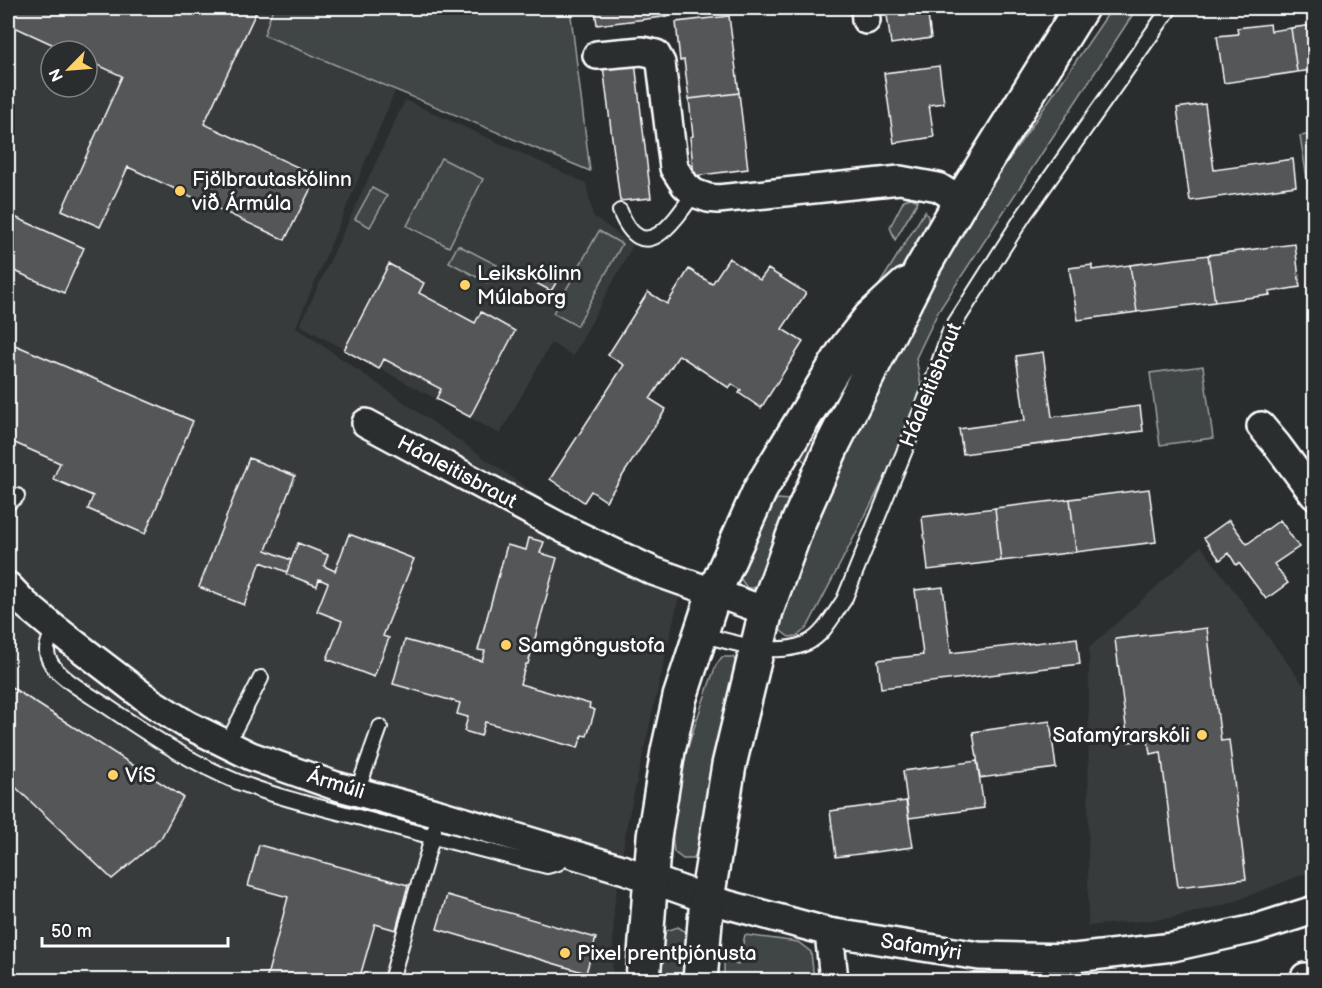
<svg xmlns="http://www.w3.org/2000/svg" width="1322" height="988" viewBox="0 0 1322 988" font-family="'Balsamiq Sans',sans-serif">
  <rect width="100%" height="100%" fill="#2a2d2e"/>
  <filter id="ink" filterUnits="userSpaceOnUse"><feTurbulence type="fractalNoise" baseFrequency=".0167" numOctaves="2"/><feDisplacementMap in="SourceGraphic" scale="12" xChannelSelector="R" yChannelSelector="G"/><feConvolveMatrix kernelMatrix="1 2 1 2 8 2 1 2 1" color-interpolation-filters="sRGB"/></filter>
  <g filter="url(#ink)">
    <!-- built -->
    <path fill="#373a3b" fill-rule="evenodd" d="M8,8h344l59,45 -115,274 273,190 111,75 -53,232 -13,84 -2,72h-604zM51,51h36v36h-36z
      M405,100l181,83 7,33 40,29 -60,111 -22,-13 -51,91 -200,-109z
      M1201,546l113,153v171l-86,34 -57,14 -83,8 1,-278z"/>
    <!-- green -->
    <path fill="#414445" stroke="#a0a2a2" stroke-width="1.5" d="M273,8h297l20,163 -326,-136z
      M1112,8h25l-199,304 -22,46 6,33 -26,65 -89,172 -10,8 -8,1 -8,-6 -4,-9 35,-106 129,-251 64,-100z
      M1314,134v87l-14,-85z
      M441,158l42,21 -34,68 -42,-21z
      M372,188l15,8 -17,31 -15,-8z
      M911,198l7,3 -23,39 -5,-13 14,-27z
      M925,211l3,6 1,12 -29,48 -37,34z
      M599,231l23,13 -45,82 -24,-13z
      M458,245l39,20 -9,18 -39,-21z
      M872,344l-65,119 -8,-6 38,-82z
      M1203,366l10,72 -53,7 -10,-72z
      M778,499l10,1 5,10 -33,78h-13l-7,-10c8,-26 14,-63 38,-79z
      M722,657h11l7,12 -32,164 -15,26h-10l-9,-7c-9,-53 24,-136 42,-187z
      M678,927l11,7 -6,46h-27l5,-39 5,-10z
      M745,935l53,7 13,10 3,28h-90v-20l14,5z"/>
    <!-- building -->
    <path fill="#555758" stroke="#fff" stroke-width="1.5" d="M8,8h75l7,2 1,-2h162l4,2 -53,114 113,52 -32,64 -157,-73 -28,60 -38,-17 60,-134 -35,-16v-9h-20l-59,-27z
      M595,8h75l1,8 -74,9z
      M886,8h44h-3l4,30 -40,6z
      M971,8h45l-44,6z
      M729,16l10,77 -50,6 -5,-39 -4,1 -4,-39z
      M1312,18h2v52l-17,2 -6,-44 22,-3z
      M1270,24l1,7 20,-3 6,44 -73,11 -7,-47 21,-2 -1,-6z
      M635,62l16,136 -31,3 -17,-135z
      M939,66l5,37 -15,2 5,32 -40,6 -10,-70z
      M739,93l9,76 -54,7 -4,-39 3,-1 -4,-37z
      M1205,104l9,66 79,-11 3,27 -106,15 -13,-93z
      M8,214l76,34 -20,45 -56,-25z
      M1295,244l5,43 -31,5 1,3 -55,7 -7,-47z
      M1208,255l7,47 -78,10 -7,-47z
      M729,258l31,22 8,-11 38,24 -24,36 21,13 -42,66 -22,-15 2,-3 -9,-6 -3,4 -50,-33 -29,44 16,10 -60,92 -15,-10 -7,11 -34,-23 74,-114 -16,-10 40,-63 19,12 22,-35 23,15z
      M389,264l35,19 -5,10 56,30 6,-11 34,19 -45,86 -34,-18 5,-10 -57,-30 -5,10 -35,-19z
      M1092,265v5l38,-5 7,47 -59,8 -9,-52z
      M543,269l16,9 -8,13 -15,-8z
      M8,342l185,79 -48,113 -57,-25 5,-13 -40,-17 7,-16 -52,-23z
      M1043,352l9,65 88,-11 3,25 -180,23 -4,-25 66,-9 -9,-64z
      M1314,426v13l-6,-8z
      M249,458l46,18 -29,74 25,10 -4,12 -26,-10 -17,43 -45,-18z
      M1149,489l7,53 -80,10 -6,-53z
      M1070,499l6,53 -75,9 -6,-53z
      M995,508l6,53 -73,9 -6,-53z
      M1229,520l18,24 33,-24 19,27 -25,17 14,19 -22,16 -27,-36 -3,2 -7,-12 -9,7 -16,-22z
      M349,534l65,25 -31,77 6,2 -15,39 -47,-18 15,-38 -25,-10 11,-28 -9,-4 -2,7 -31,-12 12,-31 30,12 -4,11 11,5z
      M529,538l15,4 -4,11 17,5 -29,106h-2l-6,20 70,20 -1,4 6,2 -8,26 -5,-1 -4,13 -93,-26 -4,14 -17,-5 4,-14 -11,-3 3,-11 -67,-19 12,-44 77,21 3,-10 -7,-1 29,-105 19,5z
      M943,587l8,66 126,-15 3,26 -199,24 -3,-28 45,-5 -8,-65z
      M1207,628l14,113 8,-1 17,139 -68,8 -17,-135 -11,2 -2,-14 -20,2 -13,-103z
      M8,685l175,112 -22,41 -49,41 -104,-99z
      M1050,721l6,47 -76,10 -7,-46z
      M977,761l7,47 -75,10 -6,-47z
      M8,780l5,5 -5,6z
      M906,801l7,46 -77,10 -6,-46z
      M259,845l149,40 -12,45 -21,-6 -16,56h-93l22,-83 -40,-11z
      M447,895l149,43 -10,35 -149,-44z"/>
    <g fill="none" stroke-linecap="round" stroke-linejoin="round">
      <defs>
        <path id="service" d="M620,211c23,58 54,11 74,-18
          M8,503l9,-7
          M54,628c-2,7 -7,14 -7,22 -1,23 44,45 61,57 41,28 84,56 130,75 41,16 85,26 127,37 61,16 121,32 182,47l11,-3 10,-10
          M700,634c32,8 75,24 107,9 16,-7 27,-29 37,-43l85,-209 21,-60 74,-116 146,-207
          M227,744l34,-66
          M357,792l23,-65
          M391,980l43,-149"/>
        <path id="minor" d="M865,8l1,12
          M597,55l45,-4 14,3 5,9 13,105 11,17 9,8 14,5 10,1 182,-19 38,7 23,14
          M366,423l198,106 89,42 113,40
          M1261,426l16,19 37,50
          M8,586l17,18 29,24 97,74 35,22 65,32 85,30 103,28 186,56 82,29 122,33 150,24 95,2 99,-11 81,-18 60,-19
          M829,932l5,48
          M1305,977l1,3"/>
        <path id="tertiary" d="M643,980l11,-143 14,-86 12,-54 34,-104 46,-103 85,-140 25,-32 36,-33
          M700,980l7,-81 22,-134 37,-154 32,-88 35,-79 87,-172 41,-71 120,-193"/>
      </defs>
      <!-- service casing -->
      <use href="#service" stroke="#fff" stroke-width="18"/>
      <!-- minor casing -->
      <use href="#minor" stroke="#fff" stroke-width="32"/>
      <!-- tertiary casing -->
      <use href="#tertiary" stroke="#fff" stroke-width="38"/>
      <!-- service -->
      <use href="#service" stroke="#2a2d2e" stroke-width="14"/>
      <!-- minor -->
      <use href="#minor" stroke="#2a2d2e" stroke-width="27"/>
      <!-- tertiary -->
      <use href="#tertiary" stroke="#2a2d2e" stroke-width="33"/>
    </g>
  </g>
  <!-- markers -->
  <g fill="#ffd166" stroke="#2a2d2e" stroke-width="2">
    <circle cx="180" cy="191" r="6"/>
    <circle cx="465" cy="285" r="6"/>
    <circle cx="506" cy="645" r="6"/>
    <circle cx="1202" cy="735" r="6"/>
    <circle cx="113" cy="775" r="6"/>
    <circle cx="565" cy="953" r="6"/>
  </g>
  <g text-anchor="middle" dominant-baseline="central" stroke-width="6" stroke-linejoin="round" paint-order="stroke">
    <!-- poi labels -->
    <g font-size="21" fill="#fff" stroke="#2a2d2e" text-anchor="start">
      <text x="192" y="179">Fjölbrautaskólinn<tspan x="192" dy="24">við Ármúla</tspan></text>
      <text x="477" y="273">Leikskólinn<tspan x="477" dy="24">Múlaborg</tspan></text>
      <text x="518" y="645">Samgöngustofa</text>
      <text x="1190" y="735" text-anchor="end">Safamýrarskóli</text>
      <text x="125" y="775">VíS</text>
      <text x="577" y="953">Pixel prentþjónusta</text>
    </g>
    <!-- street labels -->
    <g font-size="21" fill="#fff" stroke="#2a2d2e">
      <text transform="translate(931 385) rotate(-68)">Háaleitisbraut</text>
      <text transform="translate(457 472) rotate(28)">Háaleitisbraut</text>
      <text transform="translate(336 784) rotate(17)">Ármúli</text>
      <text transform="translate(921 947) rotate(9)">Safamýri</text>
    </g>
  </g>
  <!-- margin -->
  <rect width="1322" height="988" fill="none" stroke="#2a2d2e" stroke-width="30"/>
  <rect x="15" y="15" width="1292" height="958" fill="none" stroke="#fff" stroke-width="2" filter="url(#ink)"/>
  <!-- north arrow -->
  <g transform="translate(69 69) rotate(245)"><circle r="28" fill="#2a2d2e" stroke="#7f8182" stroke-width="1.5"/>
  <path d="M0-4.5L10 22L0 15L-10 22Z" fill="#ffd166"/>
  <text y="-9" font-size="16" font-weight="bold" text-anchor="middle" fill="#ffffff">N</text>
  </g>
  <!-- scale -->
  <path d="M42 937v9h186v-9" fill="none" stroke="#ffffff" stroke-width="3"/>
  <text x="51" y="937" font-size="18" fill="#ffffff" stroke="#2a2d2e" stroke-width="4.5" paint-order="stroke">50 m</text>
</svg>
